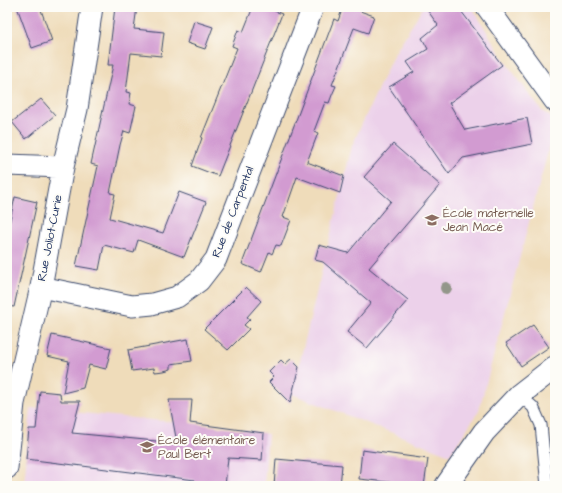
<svg xmlns="http://www.w3.org/2000/svg" width="562" height="493" viewBox="0 0 562 493" font-family="'Architects Daughter',sans-serif">
  <rect width="100%" height="100%" fill="#fdfcf7"/>
  <filter id="ink" filterUnits="userSpaceOnUse"><feTurbulence type="fractalNoise" baseFrequency=".025" numOctaves="2"/><feDisplacementMap in="SourceGraphic" scale="8" xChannelSelector="R" yChannelSelector="G"/><feConvolveMatrix kernelMatrix="1 2 1 2 8 2 1 2 1" color-interpolation-filters="sRGB"/></filter>
  <filter id="wash" filterUnits="userSpaceOnUse"><feTurbulence type="fractalNoise" baseFrequency=".012" numOctaves="4" result="noise"/><feDisplacementMap in="SourceGraphic" scale="16" xChannelSelector="R" yChannelSelector="G"/><feGaussianBlur stdDeviation="0.9" result="paint"/><feColorMatrix in="noise" values="0 0 0 0 0 0 0 0 0 0 0 0 0 0 0 0 0 1.4 0 .05"/><feComposite in="paint" operator="in"/></filter>
  <g filter="url(#wash)">
    <rect width="100%" height="100%" fill="#efdcba"/>
    <!-- built -->
    <path fill="#ecd1ea" d="M423,7h49l32,53 38,51 13,9v5l-76,285 -29,45 -158,-61 60,-248 40,-88z
      M31,408l173,17 64,9 -4,52h-240z"/>
    <g id="blocks">
      <!-- building -->
      <path fill="#d29bd1" d="M17,7h23l12,34 -20,7z
        M115,7h22l-3,22 30,3 -3,24 -30,-3 -5,39 5,1 -2,11 7,2 -6,27 -6,-2 -4,14 -10,48 5,1 -5,24 53,15 16,-41 27,10 -22,55 -46,-17 -4,13 -30,-8 -5,25 -23,-4 22,-100 -7,-2 22,-99h-5z
        M253,7h12l17,7 -64,162 -26,-10 10,-28h-1l36,-90 -5,-2 6,-16 5,2z
        M343,7h18l-1,4 14,5 -6,17 -14,-5 -22,57 4,1 -4,9 -3,8 -4,-1 -11,29 4,2 -11,29 37,14 -4,17 -43,-16 -14,40 8,3 -10,26 -5,-1 -4,9 -3,-2 -8,20 -19,-8 92,-245 4,2z
        M425,7h33l44,58 -53,38 16,27 62,-12 5,26 -69,14 -14,16 -60,-87 25,-15 -7,-10 21,-13 -6,-11 16,-13z
        M194,21l19,6 -8,22 -18,-6z
        M41,99l14,16 -29,24 -14,-17z
        M393,144l47,41 -71,83 39,32 -41,48 -20,-16 24,-29 -48,-41 -8,-2 4,-15 29,8 43,-52 -27,-24z
        M15,197l22,5 -23,105 -7,-1v-72z
        M246,287l15,14 -14,16 3,2 -6,6 5,4 -21,21 -24,-21z
        M533,325l16,22 -28,19 -15,-23z
        M52,335l59,13 -5,21 -17,-4 -6,23 -20,5 6,-32 -22,-5z
        M188,339l4,22 -21,3v5l-7,2 -9,1 -1,-4 -22,3 -4,-21z
        M291,359l8,8 -9,36 -21,-21 5,-5 -5,-5 12,-12 4,4z
        M40,391l20,2 1,8h19l-8,32 105,10 -8,-43h23l-2,23 74,10 -2,27 -34,-2 -3,28h-31l1,-6 -169,-21 3,-30h7z
        M362,450l66,9 -4,27 -65,-7z
        M276,459l66,6 -2,21h-66z"/>
    </g>
  </g>
  <g filter="url(#ink)">
    <use href="#blocks" fill-opacity="0" stroke="#3b496c" stroke-width="1"/>
    <g fill="none" stroke-linecap="round" stroke-linejoin="round">
      <defs>
        <path id="service" d="M519,395l14,12 8,18 6,61"/>
        <path id="minor" d="M487,7l68,94
          M7,165l56,2
          M41,287l91,19 20,-2 25,-7 22,-16 17,-22 97,-252
          M7,468l7,-65 27,-116 22,-120 14,-58 15,-102"/>
        <path id="tertiary" d="M446,486l38,-54 35,-37 36,-28"/>
      </defs>
      <!-- service casing -->
      <use href="#service" stroke="#3b496c" stroke-width="13"/>
      <!-- minor casing -->
      <use href="#minor" stroke="#3b496c" stroke-width="23"/>
      <!-- tertiary casing -->
      <use href="#tertiary" stroke="#3b496c" stroke-width="24"/>
      <!-- service -->
      <use href="#service" stroke="#fff" stroke-width="11"/>
      <!-- minor -->
      <use href="#minor" stroke="#fff" stroke-width="21"/>
      <!-- tertiary -->
      <use href="#tertiary" stroke="#fff" stroke-width="22"/>
    </g>
    <!-- trees -->
    <circle fill="#93968a" cx="446" cy="288" r="6"/>
  </g>
  <!-- icons -->
  <defs>
    <symbol id="school-bare" viewBox="-9 -9 18 18"><path d="M0-5L7-2L0 1L-7-2ZM-4 1L0 2.5L4 1V4Q0 6-4 4Z" fill="#8d6e63" stroke="#fdfcf7" stroke-width="2.5" paint-order="stroke"/></symbol>
  </defs>
  <g fill-rule="evenodd">
    <use href="#school-bare" x="422" y="210" width="20" height="20"/>
    <use href="#school-bare" x="137" y="437" width="20" height="20"/>
  </g>
  <g text-anchor="middle" dominant-baseline="central" stroke-width="4" stroke-linejoin="round" paint-order="stroke">
    <!-- street labels -->
    <g font-size="12" fill="#1b2f5e" stroke="#fdfcf7">
      <text transform="translate(233 212) rotate(-69)">Rue de Carpental</text>
      <text transform="translate(50 238) rotate(-79)">Rue Joliot-Curie</text>
    </g>
    <!-- education labels -->
    <g font-size="12" fill="#785e54" stroke="#fdfcf7" text-anchor="start">
      <text x="443" y="213">École maternelle<tspan x="443" dy="14">Jean Macé</tspan></text>
      <text x="158" y="440">École élémentaire<tspan x="158" dy="14">Paul Bert</tspan></text>
    </g>
  </g>
  <!-- margin -->
  <rect width="562" height="493" fill="none" stroke="#fdfcf7" stroke-width="24"/>
</svg>
